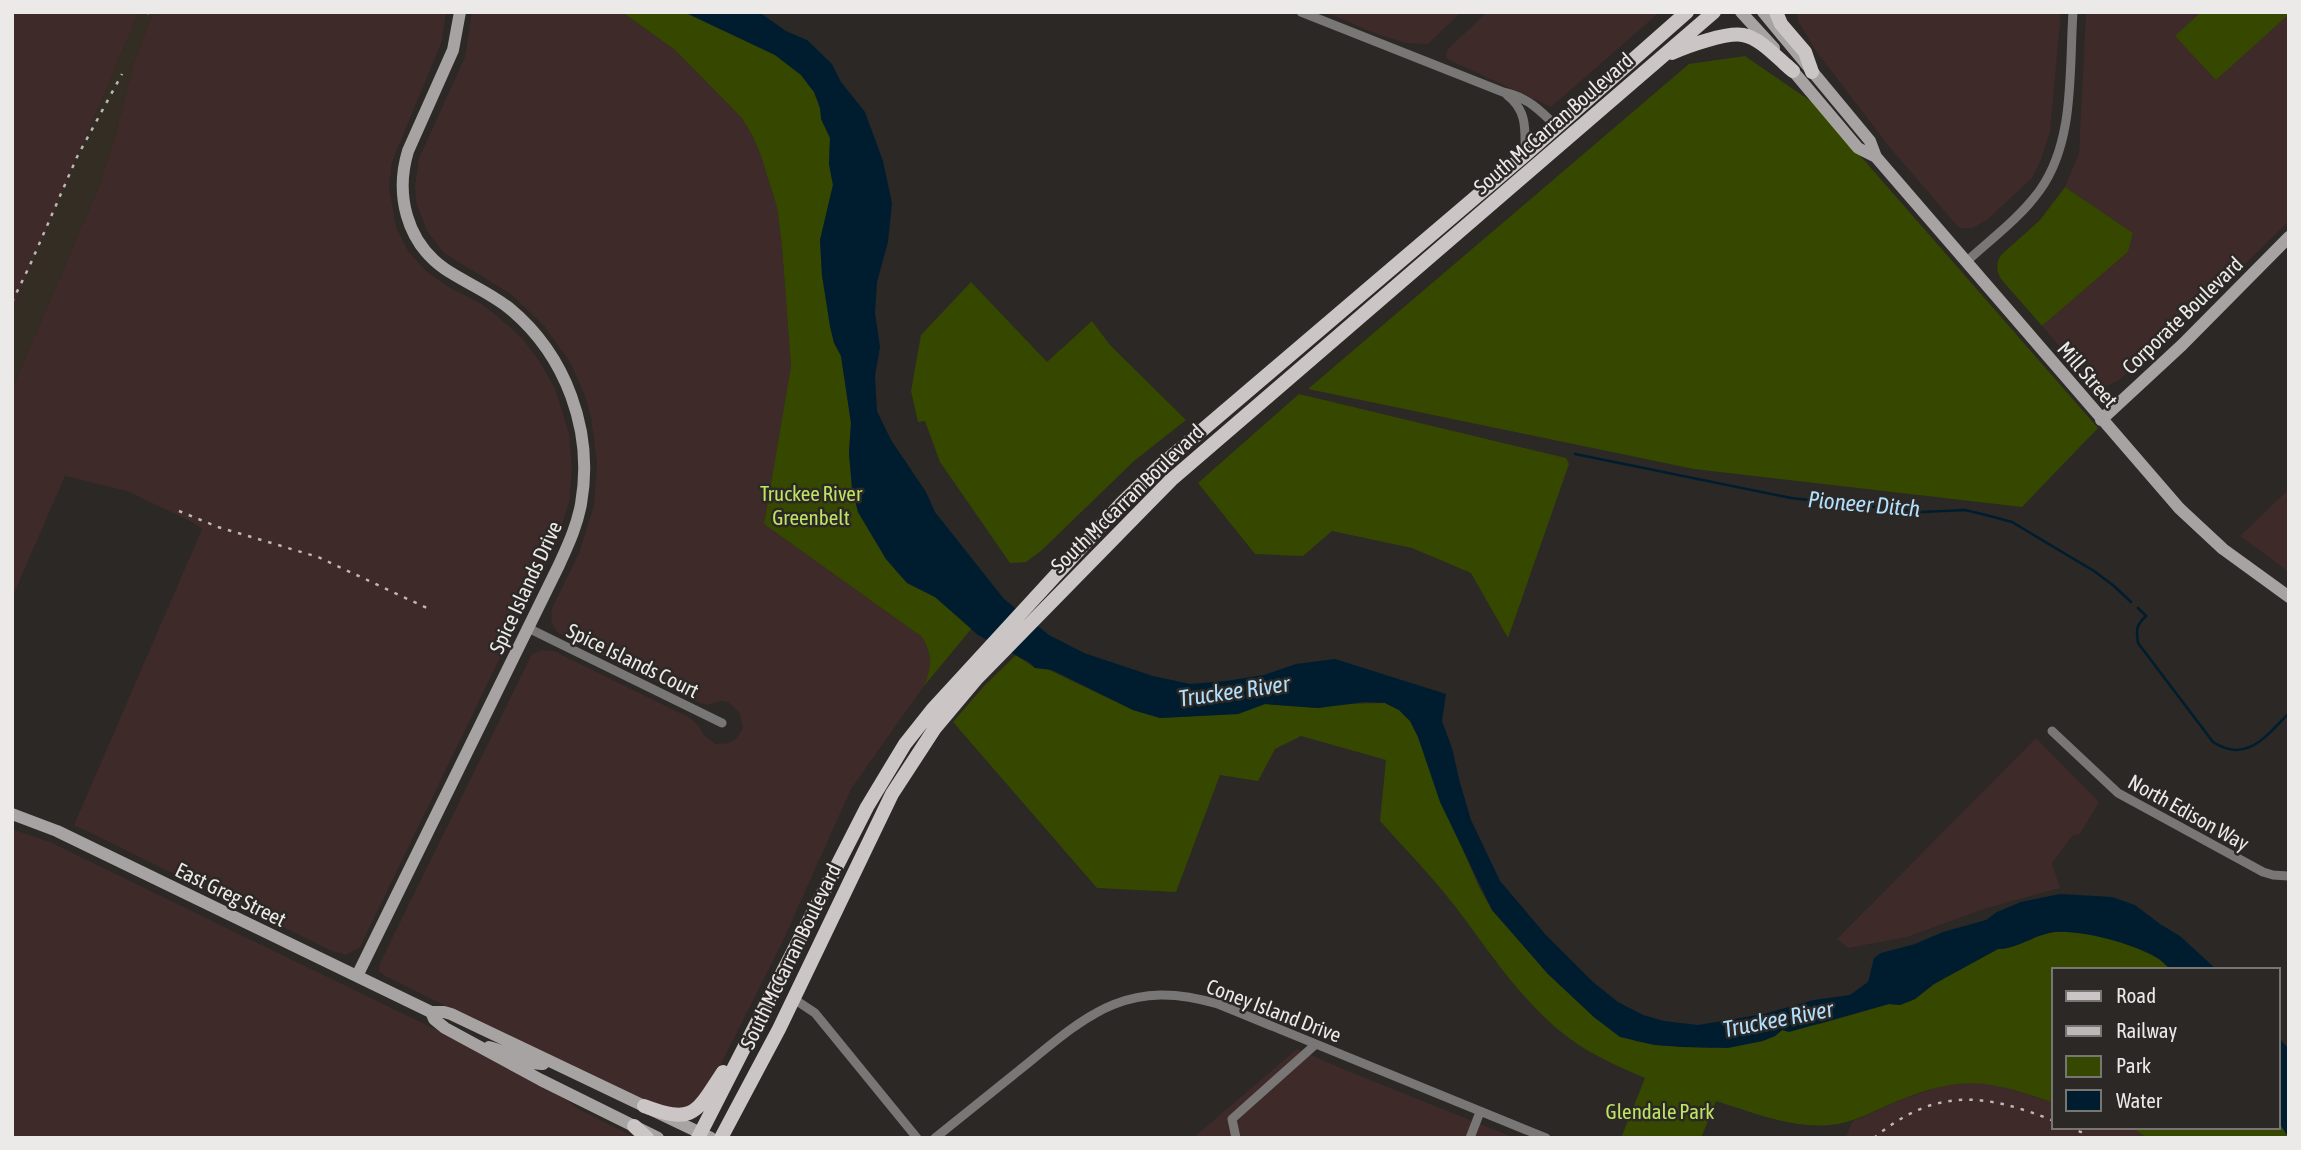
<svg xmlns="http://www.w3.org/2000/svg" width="2301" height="1150" viewBox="0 0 2301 1150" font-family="'Asap Condensed',sans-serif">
  <rect width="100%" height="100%" fill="#2b2825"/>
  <!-- industrial -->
  <path fill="#3e2a29" d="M12,12h127l-127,300z
    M154,12h292l-4,29 -50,121 -3,25 7,40 12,24 18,20 21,15 33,17 16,12 26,23 18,24 15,27 14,44 3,33 -1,16 -2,20 -11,36 -198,409 -14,8 -14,-4 -258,-126 128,-296 -10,-7 -65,-31 -62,-15 -53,122v-209l87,-203 16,-49 20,-79z
    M472,12h150l53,38 67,68 10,17 8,18 17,54 5,39 9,120 -27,158 158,113 6,11 3,12 -1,12 -6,14 -73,103 -68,152 -74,147 -6,9 -19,13 -27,-4 -146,-68 -126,-62 -6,-5 1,-8 152,-309 10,-4 12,1 136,67 8,7 6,10 11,9 14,-1 7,-4 7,-11 -3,-15 -12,-11 -7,-1 -13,4 -8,-2 -137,-67 -6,-4 -6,-11 1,-13 27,-55 15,-48 3,-41 -6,-47 -6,-21 -15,-34 -26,-36 -32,-31 -68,-42 -17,-22 -11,-29 -1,-16 4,-28 46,-101z
    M1325,12h136l-33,32 -21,-1 -28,-8z
    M1487,12h173l-109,95 -104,-48 -1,-6 3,-5z
    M1796,12h265l-11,120 -9,28 -9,18 -45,42 -15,8h-13l-68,-79 -75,-98 -18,-30z
    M2086,12h203v209l-109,107 -62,53 -14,6 -11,-2 -51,-59 86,-74 5,-19 -68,-46 14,-34z
    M2289,489v83l-49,-36z
    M2036,738l63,64 -19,32 -7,1 -21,28 8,25 -73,20 -80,29 -59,11 -11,-9z
    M12,829l38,13 395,192 117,63 18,13 56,28h-624z
    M1297,1049l51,22 167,67h-322z
    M1971,1082l24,2 59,19v24h77l16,11h-302l8,-17 50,-22 45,-15z"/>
  <!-- built -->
  <path fill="#332d24" d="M139,12h15l-19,46 -20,79 -16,49 -87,203v-77z"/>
  <!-- green -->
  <path fill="#364700" d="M622,12h62l91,43 26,20 13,17 16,46 -1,26 4,21 -13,55 2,35 8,51 4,17 7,13 10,67 -2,30 3,35 6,24 28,47 21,24 28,14 37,31 -48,58c8,-19 9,-31 -2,-49l-158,-113 27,-158 -9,-120 -5,-39 -17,-54 -8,-18 -10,-17 -67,-68z
    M2201,12h88v2l-73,66 -41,-44z
    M1745,56l70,48 283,324 -76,79 -328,-38 -386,-80 381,-325z
    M2065,187l68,46 -5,19 -86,74 -41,-47c-5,-8 -5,-16 0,-24l39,-35z
    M971,282l76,80 45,-41 18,24 76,75 -52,41 -92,89 -16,12 -16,1 -70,-101 -15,-41 -7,1 -7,-31 10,-56z
    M1299,394l267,64 3,6 -61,174 -37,-65 -59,-25 -80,-17 -29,25 -48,-2 -57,-71z
    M1016,655l19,13h10l88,42 27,8 78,-4 27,-10 53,4 21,-4 46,-1 14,7 11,11 7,14 41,103 21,49 13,23 56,64 47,44 40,23 20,4 57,3 63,-12 7,-6 38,-6 69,-20 11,1 15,-6 19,-15 64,-35c18,0 33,-12 51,-16 26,-6 87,11 110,26 4,3 8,7 12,11h-117v133c-63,-22 -89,-29 -154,-3 -23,9 -45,23 -70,25 -38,4 -78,-13 -114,-24l-15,37h-80l24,-60c-26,-11 -53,-23 -76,-40 -43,-32 -74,-78 -105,-120 -25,-34 -55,-65 -84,-97l6,-61 -85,-24 -26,13 -17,32 -38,-6 -44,117 -79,-4 -144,-166 31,-36z
    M2278,1121l11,17h-142l-16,-11h147z"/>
  <!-- water -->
  <path fill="#001d2f" d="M684,12h75l27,19 21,9 25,24 9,18 24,30 18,49 9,42 -4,39 -11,40 -2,31 5,34 -5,29 2,35 14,29 35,52 9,20 69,87 45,36 35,18 69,23 37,8 36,-3 38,-6 32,-11 39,-5 111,35 -4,27 10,27 8,35 11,37 29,61 45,53 48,48 25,20 25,13 21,6 34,4 66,-11 50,-14 36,-5 18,-13 6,-24 7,-5 34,-9 28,-12 43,-12 11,-8 24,-10 39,-8 52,3 23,8 25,19 20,12 37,34h-46c-4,-4 -8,-8 -12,-11 -23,-15 -84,-32 -110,-26 -18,4 -33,16 -51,16l-64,35 -19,15 -15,6 -11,-1 -100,28 -7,-2 -7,6 -12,5 -35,7 -46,-1 -27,-2 -35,-8 -25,-19 -47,-44 -56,-64 -52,-108 -22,-65 -8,-16 -11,-11 -14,-7 -19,-1 -48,6 -53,-4 -27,10 -78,4 -27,-8 -81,-40 -17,-2 -5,-5 -52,-28 -43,-38 -28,-14 -21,-24 -28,-47 -6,-24 -3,-35 2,-30 -10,-67 -7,-13 -4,-17 -8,-51 -2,-35 13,-55 -4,-21 1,-26 -9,-19 -1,-12 -6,-15 -13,-17 -26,-20z
    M2278,1037l11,12v89l-11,-17z"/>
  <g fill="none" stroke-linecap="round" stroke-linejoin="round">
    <!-- stream -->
    <path stroke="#001d2f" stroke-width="2.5" d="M1575,454l216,44 131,14 43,-2 21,5 26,7 82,49 20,15 17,16
      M2138,608l8,8c-10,9 -10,14 -8,27l75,99c34,22 53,-6 76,-29"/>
    <!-- street -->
    <path stroke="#797776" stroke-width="9" d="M1301,12l202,80c24,5 37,18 54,35
      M1507,95c21,16 18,36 18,60
      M1966,262c25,-23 54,-44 74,-72 35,-49 29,-119 33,-178
      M528,628l194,95
      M2052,731l66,62 145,79 10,3 16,1
      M794,999l21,14 102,125
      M935,1138c31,-25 61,-49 92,-74 64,-53 104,-86 191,-60l328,134
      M1236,1138l-4,-19 84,-75
      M1470,1138l10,-26"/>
    <!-- secondary -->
    <path stroke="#a7a3a3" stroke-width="12" d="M1741,12l33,36
      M1763,12l107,129 6,16 303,351 44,41 66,48
      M1788,65l70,83 18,9
      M2101,420l81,-75 107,-108
      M12,814l45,17 374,181h13l7,2 260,124
      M357,976l202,-411c9,-20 18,-39 22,-61 13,-73 -15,-149 -72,-196 -20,-16 -43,-25 -64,-39 -39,-27 -50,-75 -37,-118l45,-101 7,-38
      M431,1012l3,7 11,9 96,52 117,58
      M489,1047c18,4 35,18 54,17l4,-4"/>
    <!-- primary -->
    <path stroke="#cbc6c5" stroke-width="14" d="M1776,12l5,12 24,28 7,20
      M1672,53c15,-7 55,-21 71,-18 18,3 36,25 50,36
      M644,1106c50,19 52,7 79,-34
      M634,1126l13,12
      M698,1138l169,-331 38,-63 27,-34 190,-207 37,-36 366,-312 162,-143
      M721,1138l58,-109 113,-235 43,-66 42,-50 194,-198 543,-468"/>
    <!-- rail -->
    <path stroke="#bbb9b7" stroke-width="2.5" stroke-dasharray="3.5 7" stroke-linecap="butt" d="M147,14l1,-2
      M12,302l18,-37 47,-108 45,-83
      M179,511l39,16 100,30 111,52
      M2069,1127l19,8
      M1874,1138c61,-51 111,-45 180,-17"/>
  </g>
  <g text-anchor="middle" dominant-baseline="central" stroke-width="5" stroke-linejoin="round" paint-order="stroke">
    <!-- street labels -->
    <g font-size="21" fill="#eceae8" stroke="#2b2825">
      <text transform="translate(1553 123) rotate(-41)">South McCarran Boulevard</text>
      <text transform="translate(2182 315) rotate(-44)">Corporate Boulevard</text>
      <text transform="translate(2088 374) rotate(49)">Mill Street</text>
      <text transform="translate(1127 498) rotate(-44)">South McCarran Boulevard</text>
      <text transform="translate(525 587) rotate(-65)">Spice Islands Drive</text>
      <text transform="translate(633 660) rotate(26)">Spice Islands Court</text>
      <text transform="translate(2189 812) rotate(29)">North Edison Way</text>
      <text transform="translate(231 894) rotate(26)">East Greg Street</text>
      <text transform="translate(790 956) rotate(-64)">South McCarran Boulevard</text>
      <text transform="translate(1274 1010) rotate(21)">Coney Island Drive</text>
    </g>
    <!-- park labels -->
    <g font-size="21" fill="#bfe464" stroke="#2b2825">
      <text x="811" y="493">Truckee River<tspan x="811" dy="24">Greenbelt</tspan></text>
      <text x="1660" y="1111">Glendale Park</text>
    </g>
    <!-- water labels -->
    <g font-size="23" font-style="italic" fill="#b1dffe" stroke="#2b2825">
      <text transform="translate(1864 504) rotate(5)">Pioneer Ditch</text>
      <text transform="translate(1234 691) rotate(-8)">Truckee River</text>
      <text transform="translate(1778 1019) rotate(-11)">Truckee River</text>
    </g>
  </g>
  <!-- border -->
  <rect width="2301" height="1150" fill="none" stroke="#eceae8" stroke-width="28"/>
  <!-- legend -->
  <rect x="2052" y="968" width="228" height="161" fill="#2b2825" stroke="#787673" stroke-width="2"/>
  <rect x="2066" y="991" width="35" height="10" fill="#cbc6c5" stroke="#787673" stroke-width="2"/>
  <text x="2116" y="1003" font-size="21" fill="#eceae8">Road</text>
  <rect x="2066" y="1026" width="35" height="10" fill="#bbb9b7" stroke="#787673" stroke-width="2"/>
  <text x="2116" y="1038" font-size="21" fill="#eceae8">Railway</text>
  <rect x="2066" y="1056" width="35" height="21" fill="#364700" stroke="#787673" stroke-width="2"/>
  <text x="2116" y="1073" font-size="21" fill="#eceae8">Park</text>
  <rect x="2066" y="1090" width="35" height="21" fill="#001d2f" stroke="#787673" stroke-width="2"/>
  <text x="2116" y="1108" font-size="21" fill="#eceae8">Water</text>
</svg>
